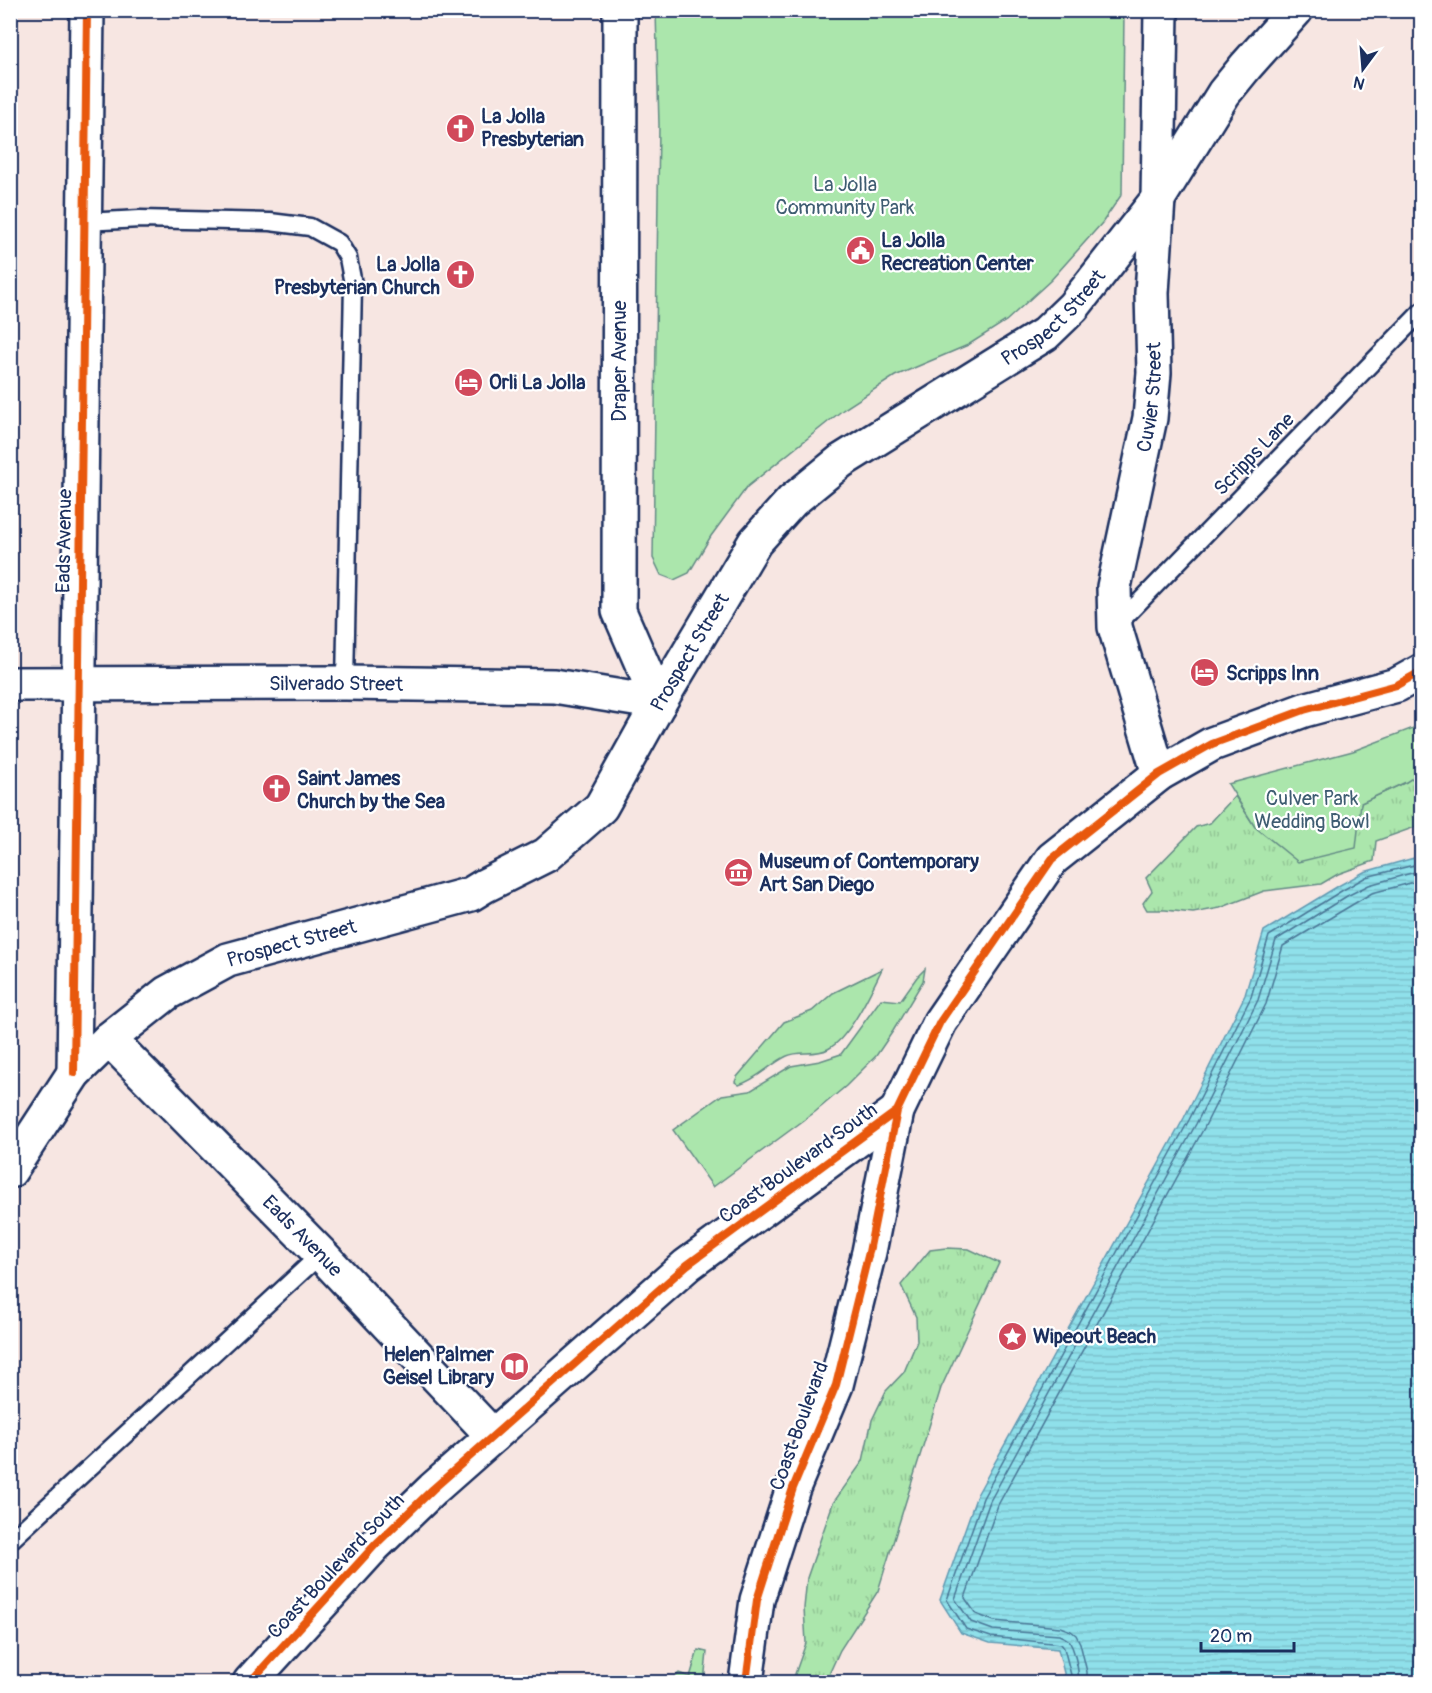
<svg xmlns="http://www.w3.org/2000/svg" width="1432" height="1693" viewBox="0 0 1432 1693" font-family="Pangolin,sans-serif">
  <defs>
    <pattern id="grass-tufts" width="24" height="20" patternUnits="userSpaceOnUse" patternTransform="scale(1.5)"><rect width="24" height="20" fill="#abe6ac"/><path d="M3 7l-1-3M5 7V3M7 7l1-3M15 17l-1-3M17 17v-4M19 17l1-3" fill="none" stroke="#93c696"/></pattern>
    <pattern id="water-rules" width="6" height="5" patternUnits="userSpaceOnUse" patternTransform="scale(1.5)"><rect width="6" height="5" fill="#8fe0ea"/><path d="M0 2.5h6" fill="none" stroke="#7bc0cb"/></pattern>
  </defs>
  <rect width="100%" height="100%" fill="#f7e6e2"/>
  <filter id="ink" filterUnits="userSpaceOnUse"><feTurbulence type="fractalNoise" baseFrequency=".0167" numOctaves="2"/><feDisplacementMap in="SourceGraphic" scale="12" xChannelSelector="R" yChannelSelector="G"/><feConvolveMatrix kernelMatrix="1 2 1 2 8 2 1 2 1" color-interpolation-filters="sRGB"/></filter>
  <g filter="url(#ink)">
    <!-- grass -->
    <path fill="url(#grass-tufts)" stroke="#638a85" stroke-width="1.5" d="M1421,772v53l-45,16 -2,20 -36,13 -17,10 -57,7 -44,17 -27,5 -28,-3h-18l-4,-7 9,-12 -6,-13 50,-51 14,-4 25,-27 20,31 106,-24 45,-21z
      M946,1248l23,1 30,14 -58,125 -63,203 -38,59 -10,22 3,10h-39l1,-8 11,-31 -2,-35 3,-30 26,-75 30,-42 9,-41 14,-29 18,-19 13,-31 -1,-24 -15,-32 29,-35z"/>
    <!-- green -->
    <path fill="#abe6ac" stroke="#638a85" stroke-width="1.5" d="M656,11h468l-2,183 -20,29 -51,57 -45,41 -38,24 -73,31 -51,33 -97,78 -36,49 -22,37 -15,7 -13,-5 -8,-17 6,-433z
      M1421,725v47l-15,10 -45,21 -5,45 -58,14 -43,-35 -27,-43 125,-33z
      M882,969c-11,22 -32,69 -54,80 -12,7 -29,1 -41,7 -17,8 -29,23 -48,29l-4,-3 2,-5 47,-55 28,-11 21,-18z
      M925,969l-2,12 -30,50 -17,25 -30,30 -31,26 -102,75 -40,-57 49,-35 28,-4 41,-25 29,-5 21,-7 40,-55 19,2 17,-24z
      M698,1650l9,2 -3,30h-31l-1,-2 7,-7 11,4z"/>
    <!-- water -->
    <path fill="url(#water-rules)" stroke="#6199b2" stroke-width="1.5" d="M1421,856v826h-362l6,-5 -7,-28 -68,-6 -29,-10 -21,-33 37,-105 207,-377 61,-123 19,-64 76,-46 24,-13z"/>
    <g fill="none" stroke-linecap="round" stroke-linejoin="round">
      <!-- shore -->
      <path stroke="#497696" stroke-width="1.5" d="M1068,1682l3,-7 -7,-27 -3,-4 -70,-7 -25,-8 -19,-29 36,-102 206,-378 62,-123 18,-61 74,-46 23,-13 56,-14
        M1078,1682c2,-8 -4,-36 -10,-42 -3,-3 -5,-3 -9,-5l-66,-5 -22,-8 -16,-23 35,-98 206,-377 62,-124 18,-60 71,-44 22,-11 53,-15
        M1087,1682v-10l-7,-29 -4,-8 -5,-4 -11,-4 -66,-6 -18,-7 -11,-16 33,-93 206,-377 62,-124 17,-58 89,-53 50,-13"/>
      <defs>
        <path id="service" d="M85,222l55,-3 130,3 40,5 29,16 9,15 5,26 -8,399
          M1115,627l307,-316
          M10,1541l311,-287"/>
        <g id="minor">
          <path d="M620,10l-1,601 40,92"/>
          <path id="s1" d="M1159,774l-44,-147 -1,-40 36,-169 4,-45 -2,-80 6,-94 3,-189"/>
          <path id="s2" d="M109,1039l212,215 172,182"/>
          <path d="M74,1073l13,-1063"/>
          <path d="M250,1682l125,-137 58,-56 254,-224 210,-154"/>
        </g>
        <g id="tertiary">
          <path id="s3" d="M10,684l335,-1 209,3 105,17"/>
          <path d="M746,1682l11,-82 36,-112 43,-103 33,-133 28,-141 43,-89 112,-163 107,-85 53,-30 92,-34 93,-25 25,-14"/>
        </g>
        <g id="secondary">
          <path id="s4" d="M10,1171l64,-98 35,-34 58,-46 61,-33 243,-66 13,-8 62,-31 55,-48 58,-104 96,-161 37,-41 49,-40 204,-127 28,-27 85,-108 66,-106 22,-27 50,-56"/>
        </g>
      </defs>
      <!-- service casing -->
      <use href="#service" stroke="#1b2f5e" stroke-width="21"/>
      <!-- minor casing -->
      <use href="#minor" stroke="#1b2f5e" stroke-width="38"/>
      <!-- tertiary casing -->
      <use href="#tertiary" stroke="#1b2f5e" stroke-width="38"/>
      <!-- secondary casing -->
      <use href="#secondary" stroke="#1b2f5e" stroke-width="38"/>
      <!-- service -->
      <use href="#service" stroke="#fff" stroke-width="16"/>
      <!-- minor -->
      <use href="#minor" stroke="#fff" stroke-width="33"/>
      <!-- tertiary -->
      <use href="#tertiary" stroke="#fff" stroke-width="33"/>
      <!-- secondary -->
      <use href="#secondary" stroke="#fff" stroke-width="33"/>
      <defs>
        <path id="cycleway" d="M74,1073l13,-1063
          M250,1682l125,-137 58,-56 254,-224 210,-154 43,-89 112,-163 107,-85 53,-30 92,-34 93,-25 25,-14
          M746,1682l11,-82 36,-112 43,-103 33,-133 28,-141"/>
      </defs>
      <!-- cycleway casing -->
      <use href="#cycleway" stroke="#fff" stroke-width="11"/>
      <!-- cycleway -->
      <use href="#cycleway" stroke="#e8590c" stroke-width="8"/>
    </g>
  </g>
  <!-- icons -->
  <defs>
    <symbol id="church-disc" viewBox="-11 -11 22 22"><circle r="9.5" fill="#d1495b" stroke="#fff"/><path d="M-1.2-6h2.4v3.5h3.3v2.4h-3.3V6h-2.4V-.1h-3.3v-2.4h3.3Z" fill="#fff"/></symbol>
    <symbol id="civic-disc" viewBox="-11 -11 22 22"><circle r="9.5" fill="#d1495b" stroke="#fff"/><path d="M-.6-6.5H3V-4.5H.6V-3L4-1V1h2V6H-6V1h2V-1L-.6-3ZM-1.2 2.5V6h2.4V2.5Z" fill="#fff"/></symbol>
    <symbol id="hotel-disc" viewBox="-11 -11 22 22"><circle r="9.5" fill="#d1495b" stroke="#fff"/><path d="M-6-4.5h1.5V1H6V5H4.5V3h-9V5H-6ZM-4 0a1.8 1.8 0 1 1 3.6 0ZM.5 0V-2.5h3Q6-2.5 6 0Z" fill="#fff"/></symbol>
    <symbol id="museum-disc" viewBox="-11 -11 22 22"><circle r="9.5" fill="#d1495b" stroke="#fff"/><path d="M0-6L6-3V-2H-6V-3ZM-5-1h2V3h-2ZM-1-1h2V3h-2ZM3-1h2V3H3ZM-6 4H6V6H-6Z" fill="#fff"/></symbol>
    <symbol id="sight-disc" viewBox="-11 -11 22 22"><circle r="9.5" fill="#d1495b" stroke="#fff"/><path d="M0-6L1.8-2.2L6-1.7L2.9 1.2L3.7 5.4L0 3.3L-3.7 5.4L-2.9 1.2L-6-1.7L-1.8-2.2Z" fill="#fff"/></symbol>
    <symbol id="library-disc" viewBox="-11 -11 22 22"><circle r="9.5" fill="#d1495b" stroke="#fff"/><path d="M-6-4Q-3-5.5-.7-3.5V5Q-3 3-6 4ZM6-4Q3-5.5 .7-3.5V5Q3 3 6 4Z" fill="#fff"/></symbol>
  </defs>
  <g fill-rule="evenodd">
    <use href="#church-disc" x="444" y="112" width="33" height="33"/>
    <use href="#civic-disc" x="844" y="234" width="33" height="33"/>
    <use href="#church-disc" x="444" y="258" width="33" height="33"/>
    <use href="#hotel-disc" x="452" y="366" width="33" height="33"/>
    <use href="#hotel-disc" x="1188" y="656" width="33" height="33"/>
    <use href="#church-disc" x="260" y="772" width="33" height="33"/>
    <use href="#museum-disc" x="722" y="856" width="33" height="33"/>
    <use href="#sight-disc" x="996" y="1320" width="33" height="33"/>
    <use href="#library-disc" x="498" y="1350" width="33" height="33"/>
  </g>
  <g text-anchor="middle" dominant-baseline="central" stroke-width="4.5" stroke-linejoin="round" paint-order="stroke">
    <!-- poi labels -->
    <g font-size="20" font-weight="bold" fill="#1b2f5e" stroke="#fff" text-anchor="start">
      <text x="481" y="116">La Jolla<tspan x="481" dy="23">Presbyterian</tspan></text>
      <text x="881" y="240">La Jolla<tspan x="881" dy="23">Recreation Center</tspan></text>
      <text x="440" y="264" text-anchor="end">La Jolla<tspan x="440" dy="23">Presbyterian Church</tspan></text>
      <text x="489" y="382">Orli La Jolla</text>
      <text x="1226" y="673">Scripps Inn</text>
      <text x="297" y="778">Saint James<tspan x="297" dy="23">Church by the Sea</tspan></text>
      <text x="759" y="861">Museum of Contemporary<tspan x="759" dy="23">Art San Diego</tspan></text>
      <text x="1033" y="1336">Wipeout Beach</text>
      <text x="494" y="1354" text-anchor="end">Helen Palmer<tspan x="494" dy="23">Geisel Library</tspan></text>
    </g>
    <!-- park labels -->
    <g font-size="20" fill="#3f5d72" stroke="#fff">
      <text x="845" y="184">La Jolla<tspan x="845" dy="23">Community Park</tspan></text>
      <text x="1312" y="798">Culver Park<tspan x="1312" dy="23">Wedding Bowl</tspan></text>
    </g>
    <!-- street labels -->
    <g font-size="20" fill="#1b2f5e" stroke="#fff">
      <text stroke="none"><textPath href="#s4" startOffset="1401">Prospect Street</textPath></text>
      <text transform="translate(619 361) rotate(-90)">Draper Avenue</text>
      <text stroke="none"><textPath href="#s1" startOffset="387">Cuvier Street</textPath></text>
      <text transform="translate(1254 454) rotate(-46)">Scripps Lane</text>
      <text transform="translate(64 541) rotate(-89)">Eads Avenue</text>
      <text stroke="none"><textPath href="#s4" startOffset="897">Prospect Street</textPath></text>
      <text stroke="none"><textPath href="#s3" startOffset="326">Silverado Street</textPath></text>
      <text stroke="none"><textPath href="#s4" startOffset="375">Prospect Street</textPath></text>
      <text transform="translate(798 1163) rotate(-36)">Coast Boulevard South</text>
      <text stroke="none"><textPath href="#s2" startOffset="276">Eads Avenue</textPath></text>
      <text transform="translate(799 1426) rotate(-70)">Coast Boulevard</text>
      <text transform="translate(336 1566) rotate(-47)">Coast Boulevard South</text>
    </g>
  </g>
  <!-- margin -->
  <rect width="1432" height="1693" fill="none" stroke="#fff" stroke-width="36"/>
  <rect x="18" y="18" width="1396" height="1657" fill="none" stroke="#1b2f5e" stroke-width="2" filter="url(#ink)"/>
  <!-- north arrow -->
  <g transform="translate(1363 69) rotate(196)" stroke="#ffffff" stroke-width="4.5" paint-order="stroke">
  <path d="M0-4.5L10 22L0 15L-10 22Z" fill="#1b2f5e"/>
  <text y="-9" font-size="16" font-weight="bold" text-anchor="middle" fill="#1b2f5e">N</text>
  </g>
  <!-- scale -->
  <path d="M1201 1642v9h93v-9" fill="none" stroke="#1b2f5e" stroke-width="3"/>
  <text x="1210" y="1642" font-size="18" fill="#1b2f5e" stroke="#ffffff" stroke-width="4.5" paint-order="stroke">20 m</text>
</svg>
